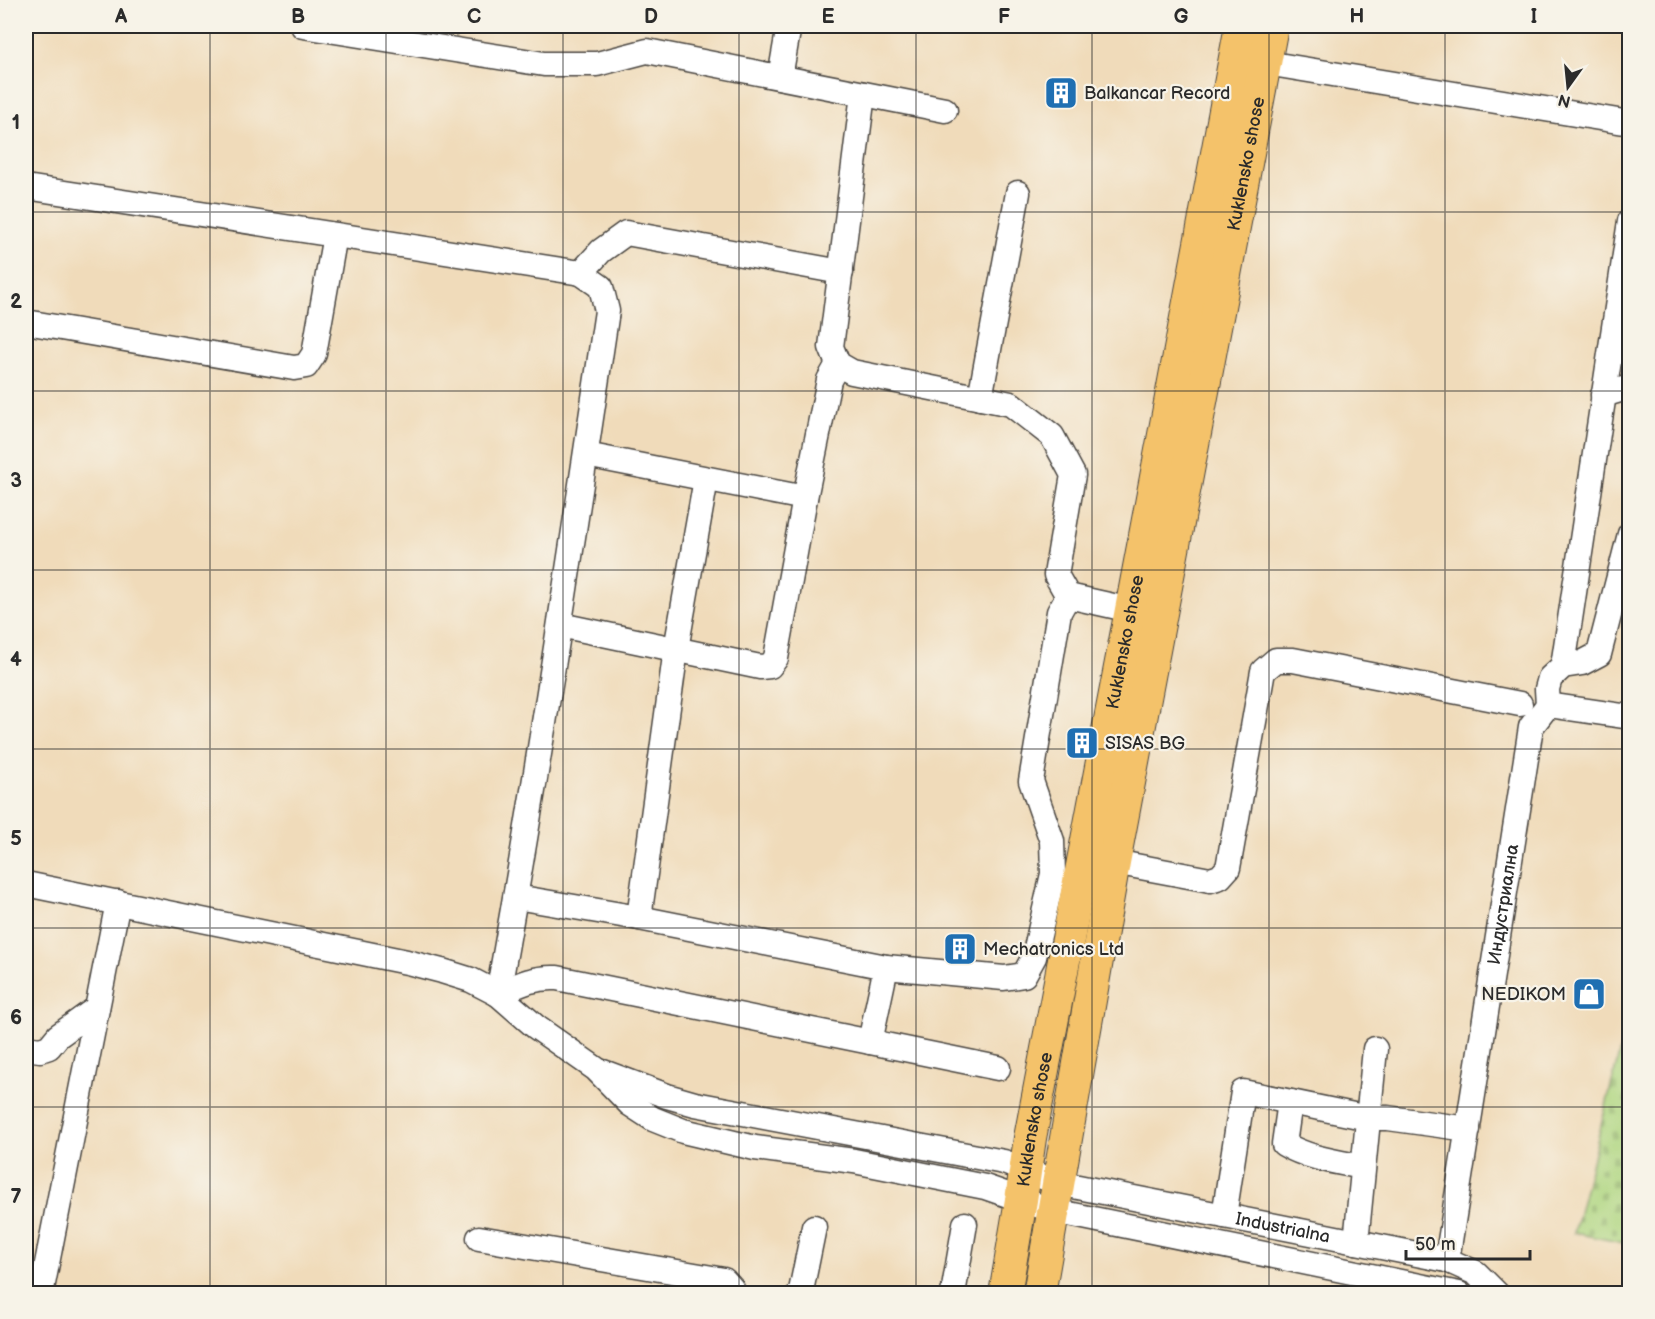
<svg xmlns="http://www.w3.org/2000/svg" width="1655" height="1319" viewBox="0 0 1655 1319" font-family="'Balsamiq Sans',sans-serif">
  <defs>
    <pattern id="cemetery-stones" width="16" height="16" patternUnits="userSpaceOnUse" patternTransform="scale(1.5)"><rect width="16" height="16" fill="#afd680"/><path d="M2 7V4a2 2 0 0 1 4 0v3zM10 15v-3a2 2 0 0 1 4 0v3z" fill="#97b86f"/></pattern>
  </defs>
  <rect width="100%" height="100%" fill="#f7f3e8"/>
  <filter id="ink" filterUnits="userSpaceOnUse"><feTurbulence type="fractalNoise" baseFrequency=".0167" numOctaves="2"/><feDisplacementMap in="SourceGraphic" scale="12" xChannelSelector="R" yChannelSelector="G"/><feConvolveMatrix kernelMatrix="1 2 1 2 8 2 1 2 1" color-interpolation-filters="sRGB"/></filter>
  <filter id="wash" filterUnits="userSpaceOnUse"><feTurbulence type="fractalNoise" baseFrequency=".008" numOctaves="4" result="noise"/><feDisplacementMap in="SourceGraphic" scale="24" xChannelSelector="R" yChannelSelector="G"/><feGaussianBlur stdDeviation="1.35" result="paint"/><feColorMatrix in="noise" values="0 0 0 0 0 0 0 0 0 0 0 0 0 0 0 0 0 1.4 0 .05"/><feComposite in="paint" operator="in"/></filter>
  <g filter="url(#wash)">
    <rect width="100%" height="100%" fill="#f0dbba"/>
    <!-- cemetery -->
    <path fill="url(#cemetery-stones)" stroke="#6d8056" stroke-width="1.5" d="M1629,1015l1,229h-1l-55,-11z"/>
  </g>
  <g filter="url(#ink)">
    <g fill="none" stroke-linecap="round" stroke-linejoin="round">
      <defs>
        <g id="minor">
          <path d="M303,26l241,38h53l50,-13 298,59"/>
          <path d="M1266,63l364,60"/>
          <path d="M780,77l9,-51"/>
          <path d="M863,94l-32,253 7,17 14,8 159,32 41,32 21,39 -17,100 12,21 63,14"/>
          <path d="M26,187l555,86 20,-22 25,-18 215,39"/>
          <path d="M26,322l268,46 12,-2 8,-12 21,-119"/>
          <path d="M1603,395l27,-8"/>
          <path d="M980,398l38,-205"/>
          <path d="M586,455l219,43"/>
          <path d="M560,625l200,42 10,-1 6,-8 29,-160 24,-118 9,-16"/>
          <path d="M1563,666l67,-445"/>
          <path d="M1548,705l-1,-16 3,-11 13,-12 19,-3 17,-9 31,-120"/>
          <path d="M1114,862l96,18 10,-3 8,-9 35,-197 13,-11h17l227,44"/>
          <path d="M26,884l381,78 35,9 29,9 27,14 38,33 60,42 34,35 23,15 30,12 72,17 99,13 131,26 69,24 405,83"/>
          <path d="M516,897l123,21 247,49 -16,75"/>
          <path d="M639,918l37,-269 30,-170"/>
          <path d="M886,967l118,11 20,-3 10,-18 19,-83 -1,-33 -21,-60 28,-169 9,-16"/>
          <path d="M498,994c41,-227 75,-455 109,-683l-6,-24 -20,-14"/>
          <path d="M498,994c22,-10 35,-17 59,-16l441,90"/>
          <path d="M26,1048l14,2 9,-3 9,-11 39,-28"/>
          <path id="s1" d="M603,1072l64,24 28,8 309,58 54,21 389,77 29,13 21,21"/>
          <path d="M1290,1102l-6,42c23,14 53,18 79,23"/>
          <path d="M1224,1216l19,-124 125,26h20l80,11"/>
          <path d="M479,1238l245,42 8,9v5"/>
          <path d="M1356,1242l19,-193"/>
          <path id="s2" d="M1447,1260l84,-533 17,-22 82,12"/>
          <path d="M41,1294l77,-392"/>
          <path d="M799,1294l2,-3 13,-64"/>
          <path d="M953,1294l12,-70"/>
        </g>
        <g id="major">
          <path id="s3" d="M1005,1294l16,-94 9,-62 101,-528 110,-584"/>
          <path id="s4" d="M1039,1294l75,-432 158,-836"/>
        </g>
      </defs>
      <!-- minor casing -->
      <use href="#minor" stroke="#494540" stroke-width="27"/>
      <!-- major casing -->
      <use href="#major" stroke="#494540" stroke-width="34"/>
      <!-- minor -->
      <use href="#minor" stroke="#fff" stroke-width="24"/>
      <!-- major -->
      <use href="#major" stroke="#f4c26a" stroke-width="32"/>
    </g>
  </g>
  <!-- grid -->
  <path fill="none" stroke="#2b2b2b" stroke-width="1.5" stroke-opacity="0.55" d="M210,26v1268M386,26v1268M563,26v1268M739,26v1268M916,26v1268M1092,26v1268M1269,26v1268M1445,26v1268M26,212h1604M26,391h1604M26,570h1604M26,749h1604M26,928h1604M26,1107h1604"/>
  <!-- icons -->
  <defs>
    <symbol id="building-square" viewBox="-11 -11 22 22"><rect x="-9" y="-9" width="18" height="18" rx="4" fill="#1f6fb2" stroke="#f7f3e8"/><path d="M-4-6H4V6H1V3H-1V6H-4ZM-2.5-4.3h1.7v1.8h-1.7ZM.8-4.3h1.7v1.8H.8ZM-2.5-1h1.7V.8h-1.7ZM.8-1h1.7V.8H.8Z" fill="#fff"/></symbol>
    <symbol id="shop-square" viewBox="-11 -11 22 22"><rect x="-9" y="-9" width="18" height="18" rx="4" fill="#1f6fb2" stroke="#f7f3e8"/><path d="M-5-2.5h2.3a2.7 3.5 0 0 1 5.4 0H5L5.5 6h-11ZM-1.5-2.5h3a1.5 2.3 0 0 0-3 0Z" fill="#fff"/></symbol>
  </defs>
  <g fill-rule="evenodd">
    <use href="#building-square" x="1042" y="74" width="38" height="38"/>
    <use href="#building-square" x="1063" y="724" width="38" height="38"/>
    <use href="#building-square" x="941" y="930" width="38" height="38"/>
    <use href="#shop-square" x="1570" y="975" width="38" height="38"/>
  </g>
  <g text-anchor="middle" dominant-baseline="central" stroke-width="4.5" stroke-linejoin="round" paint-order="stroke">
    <!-- poi labels -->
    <g font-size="18" fill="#2b2b2b" stroke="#f7f3e8" text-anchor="start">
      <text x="1084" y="93">Balkancar Record</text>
      <text x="1105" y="743">SISAS BG</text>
      <text x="983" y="949">Mechatronics Ltd</text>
      <text x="1566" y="994" text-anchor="end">NEDIKOM</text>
    </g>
    <!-- street labels -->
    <g font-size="18" fill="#2b2b2b" stroke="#f7f3e8">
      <text stroke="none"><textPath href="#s4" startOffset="1149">Kuklensko shose</textPath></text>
      <text stroke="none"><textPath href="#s3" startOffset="663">Kuklensko shose</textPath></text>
      <text stroke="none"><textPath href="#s2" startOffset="360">Индустриална</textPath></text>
      <text stroke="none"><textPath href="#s3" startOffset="177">Kuklensko shose</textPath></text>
      <text stroke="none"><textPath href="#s1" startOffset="699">Industrialna</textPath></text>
    </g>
  </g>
  <!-- margin -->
  <rect width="1655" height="1319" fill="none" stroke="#f7f3e8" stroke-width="66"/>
  <!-- north arrow -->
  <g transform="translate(1568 87) rotate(195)" stroke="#f7f3e8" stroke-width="4.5" paint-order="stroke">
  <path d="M0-4.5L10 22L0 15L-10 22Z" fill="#2b2b2b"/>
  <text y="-9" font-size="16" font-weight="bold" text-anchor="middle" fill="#2b2b2b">N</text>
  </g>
  <!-- scale -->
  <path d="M1406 1250v9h124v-9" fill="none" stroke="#2b2b2b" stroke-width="3"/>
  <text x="1415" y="1250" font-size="18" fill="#2b2b2b" stroke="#f7f3e8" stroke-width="4.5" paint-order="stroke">50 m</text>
  <rect x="33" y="33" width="1589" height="1253" fill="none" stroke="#2b2b2b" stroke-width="2"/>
  <g font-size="20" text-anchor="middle" font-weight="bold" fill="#2b2b2b">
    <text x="121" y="23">A</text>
    <text x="298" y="23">B</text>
    <text x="474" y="23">C</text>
    <text x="651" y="23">D</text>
    <text x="828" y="23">E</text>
    <text x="1004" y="23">F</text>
    <text x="1181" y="23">G</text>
    <text x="1357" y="23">H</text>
    <text x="1534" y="23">I</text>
    <text x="16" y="129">1</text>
    <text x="16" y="308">2</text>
    <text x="16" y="487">3</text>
    <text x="16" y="666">4</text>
    <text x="16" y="845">5</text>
    <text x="16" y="1024">6</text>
    <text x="16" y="1203">7</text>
  </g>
</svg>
